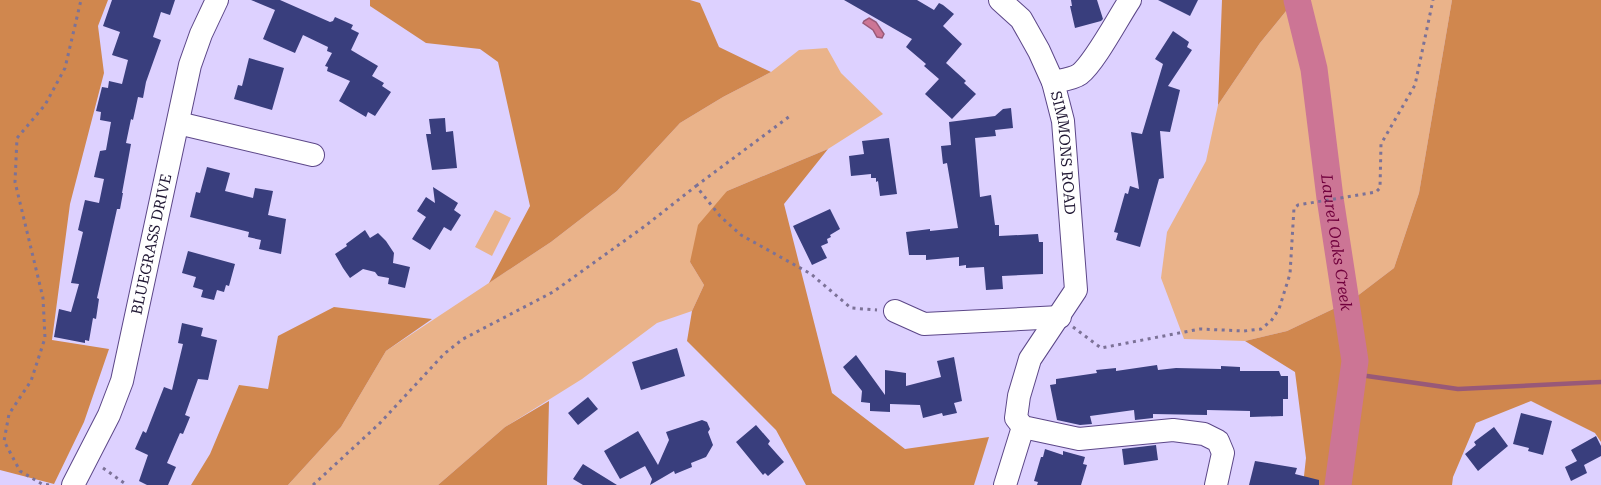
<svg xmlns="http://www.w3.org/2000/svg" width="1601" height="485" viewBox="0 0 1601 485" font-family="'Roboto Serif',serif">
  <rect width="100%" height="100%" fill="#ddd1ff"/>
  <!-- green -->
  <path fill="#eab38a" d="M1295,0h157l-33,193 -25,75 -42,32 -65,31 -42,10 -61,-2 -23,-61 6,-46 39,-71 12,-56 42,-62z
    M827,48l14,25 42,41 -55,35 -101,42 -37,71 14,23 -12,26 -35,12 -75,56 -77,48 -67,58h-150l53,-58 45,-76 165,-109 66,-51 63,-68 43,-26 48,-25 28,-22z
    M495,210l16,8 -19,38 -17,-9z"/>
  <!-- forest -->
  <path fill="#d0874e" d="M0,0h108l-10,26 6,47 -34,131 -18,136 57,9 -25,73 -30,62 -54,-14z
    M370,0h320l10,3 19,44 52,25 -48,25 -43,26 -63,68 -66,51 -62,41 41,-77 -32,-144 -18,-13 -54,-6 -56,-37z
    M1222,0h73l-35,43 -42,62z
    M1452,0h149v442l-6,-9 -64,-32 -55,22 -23,54 -1,8h-149l3,-27 -11,-86 -50,-31 42,-10 65,-31 42,-32 25,-75z
    M828,149l-44,55 48,189 73,56 84,-12 -15,48h-168l-30,-55 -89,-89 5,-30 12,-26 -14,-23 8,-37 29,-34z
    M334,307l98,12 -46,32 -45,76 -53,58h-97l19,-31 29,-69 29,4 10,-53z
    M549,401l-2,84h-109l67,-58z"/>
  <!-- water -->
  <path fill="#cc7595" stroke="#985978" stroke-width="1.5" d="M869,18l7,4 8,12 -2,4 -5,-1 -4,-7 -10,-7 1,-2z"/>
  <g fill="none" stroke-linecap="round" stroke-linejoin="round">
    <!-- stream -->
    <path stroke="#985978" stroke-width="4.5" d="M1353,374l105,15 143,-7"/>
    <!-- river -->
    <path stroke="#cc7595" stroke-width="27" id="s1" d="M1297,0l17,69 16,129 25,163 -17,124"/>
  </g>
  <!-- building -->
  <path fill="#393e7d" d="M112,0h63l-5,15 -9,-3 -8,25 8,3 -15,42 -3,16 -5,-1 -5,23 -2,-1 -5,24 5,1 -9,49h1l-3,16h-3l-20,89 2,1 -3,20 -3,-1 -4,23 -4,-1v3l-31,-6 5,-28 12,3 8,-28 -8,-1 12,-51 -5,-2 7,-30 14,3 5,-24 -10,-2 6,-26 6,-1 5,-28 -11,-2 1,-8 -5,-1 6,-24 6,1 1,-7 13,3 6,-24 -16,-5 8,-23 -17,-6z
    M251,0h29l50,22 3,-1 2,-4 18,8 -2,4 8,4 -8,17 27,16 -6,10 12,7 -2,3 9,6 -16,24 -7,-4 -2,5 -27,-16 11,-20 -23,-10 1,-4 -3,-1 7,-13 -5,-2 1,-4 -25,-12 -8,18 -32,-14 12,-29z
    M844,0h73l17,10 5,-7 4,2 11,9 -11,12 19,18 -16,19 20,18 -2,2 12,11 -24,25 -27,-25 14,-15 -15,-13 2,-2 -20,-17 6,-8z
    M1071,0h26l6,19 -2,2 -26,7 -5,-22h2z
    M1158,0h40l-8,16z
    M1173,31l16,11 -2,5 5,3 -24,36 12,4 -10,42 -10,-1 4,47 -5,1 -19,68 -24,-7 2,-7 -4,-1 11,-39 3,1 2,-8 9,3 -8,-57 11,2 21,-70 -8,-5z
    M249,58l35,10 -12,42 -38,-11 4,-14 4,1z
    M1011,108l2,20 -18,2 1,6 -21,2 5,59 11,-2 4,30h4v11l39,-2 1,8h4v32l-41,2 1,13 -17,1 -2,-23 -18,1v-3l-7,1v-9l-33,3v-5h-17l-3,-23 24,-3v2l28,-3 -11,-65 -4,1 -2,-18 10,-1 -2,-23 46,-6 8,-7z
    M445,118l1,14 7,-1 4,37 -25,2 -6,-36h5l-2,-15z
    M889,138l8,56 -17,2 -2,-15 -2,1v-4h-5v-4l-20,2 -2,-20 15,-2 -2,-13z
    M207,167l23,6 -5,18 28,7 2,-10 18,3 -5,24 18,4 -5,35 -22,-5 2,-9 -13,-3 1,-5 -59,-15 6,-25 4,1z
    M433,187l25,16 -4,7 7,5 -10,16 -7,-4 -14,23 -18,-11 14,-22 -9,-6 9,-14 9,6z
    M830,209l10,20 -10,6 1,2 -4,2 1,4 -7,3 6,12 -15,7 -19,-39z
    M365,230l5,8 8,-5 8,8 8,12 -1,10 17,4 -5,21 -17,-4 1,-6 -11,-2 -3,-4 -12,-3 -13,9 -7,-10 -8,-14 12,-8 -1,-2z
    M188,251l47,13 -6,22 -3,-1 -2,7 -7,-2 -3,10 -13,-3 2,-7 -10,-3 3,-10 -14,-4z
    M182,323l21,5 -2,8 16,4 -9,40 -10,-1 -13,36 5,2 -7,17 -3,-1 -13,30 9,4 -8,18h-21l-8,-4 9,-26 -13,-6 8,-18 3,2 18,-46 8,3 11,-46 -5,-1z
    M677,348l8,28 -44,14 -9,-28z
    M856,355l29,40v-25l21,3v13l35,-9 -4,-16 17,-4 8,44 -8,2 3,10 -14,3 -1,-3 -19,5 -3,-13 -30,-1v8l-20,-1v-8l-9,-1 1,-11 -19,-24z
    M1157,365l1,5 18,-2 45,1v-3l19,1v4h39l2,5h7v23h-5v17l-33,1v-6l-43,-1v5l-54,-1v4l-18,2 -1,-10 -44,6 2,8 -12,1 -23,-5 -7,-35 6,-1v-5l41,-6 -1,-3 20,-2v3z
    M588,397l10,12 -20,16 -10,-12z
    M1521,413l31,8 -9,34 -15,-4 1,-3 -16,-4z
    M702,420l5,2 3,7 -2,3 5,13 -7,12 -15,6 1,4 -17,7 -1,-3 -24,14 2,-6 -7,-13 -25,13 -16,-28 34,-20 20,34 11,-25 -3,-8z
    M756,425l14,16 -2,3 16,18 -16,14 -3,-3 -2,2 -27,-33z
    M1494,427l14,19 -30,25 -13,-17 11,-9 -2,-3z
    M1596,436l5,10v10l-17,9 3,8 -16,8 -6,-14 12,-6 -6,-11z
    M1156,445l2,15 -34,5 -2,-16z
    M1045,449l18,6v-4l22,6 -2,7 4,1 -6,20h-44l1,-3 -4,-1 7,-24h2z
    M1255,461l42,7 -2,6 24,6v5h-70z
    M583,464l34,21h-34l-10,-6z"/>
  <g fill="none" stroke-linecap="round" stroke-linejoin="round">
    <defs>
      <g id="minor">
        <path id="s2" d="M1000,0l21,19 18,32 14,31 10,39 13,169 -46,69 -11,37 -3,22 7,9 56,12 94,-9 31,4 14,7 5,12 -7,32"/>
        <path d="M1053,82c9,-2 20,-3 27,-8 15,-12 38,-56 50,-74"/>
        <path d="M178,123l135,32"/>
        <path d="M895,311l29,13 136,-7"/>
        <path id="s3" d="M73,485l36,-70 13,-34 68,-316 11,-31 16,-34"/>
        <path d="M1005,485l18,-58"/>
      </g>
    </defs>
    <!-- minor casing -->
    <use href="#minor" stroke="#5c4788" stroke-width="24"/>
    <!-- path -->
    <path stroke="#7c7297" stroke-width="3" stroke-dasharray="3 4.5" stroke-linecap="butt" d="M696,186l94,-70
      M1073,327l28,21 99,-19 44,2 17,-2 10,-8 8,-12 11,-35 4,-66 4,-3 78,-13 4,-4 1,-44 34,-59 18,-85
      M103,468l24,17
      M49,485l-7,-1 -22,-13 -16,-30 5,-27 22,-33 14,-43 -2,-40 -28,-116 2,-44 28,-33 20,-37 16,-68
      M313,485l66,-61 65,-70 19,-15 90,-47 92,-66 51,-40 24,30 21,19 70,39 40,34 26,2"/>
    <!-- minor -->
    <use href="#minor" stroke="#fff" stroke-width="22"/>
  </g>
  <g text-anchor="middle" dominant-baseline="central" stroke-width="6" stroke-linejoin="round" paint-order="stroke">
    <!-- street labels -->
    <g font-size="15" fill="#201733" stroke="#ddd1ff">
      <text stroke="none"><textPath href="#s2" startOffset="171">SIMMONS ROAD</textPath></text>
      <text stroke="none"><textPath href="#s3" startOffset="255">BLUEGRASS DRIVE</textPath></text>
    </g>
    <!-- water labels -->
    <g font-size="16" font-style="italic" fill="#71003d" stroke="#ddd1ff">
      <text stroke="none"><textPath href="#s1" startOffset="246">Laurel Oaks Creek</textPath></text>
    </g>
  </g>
</svg>
